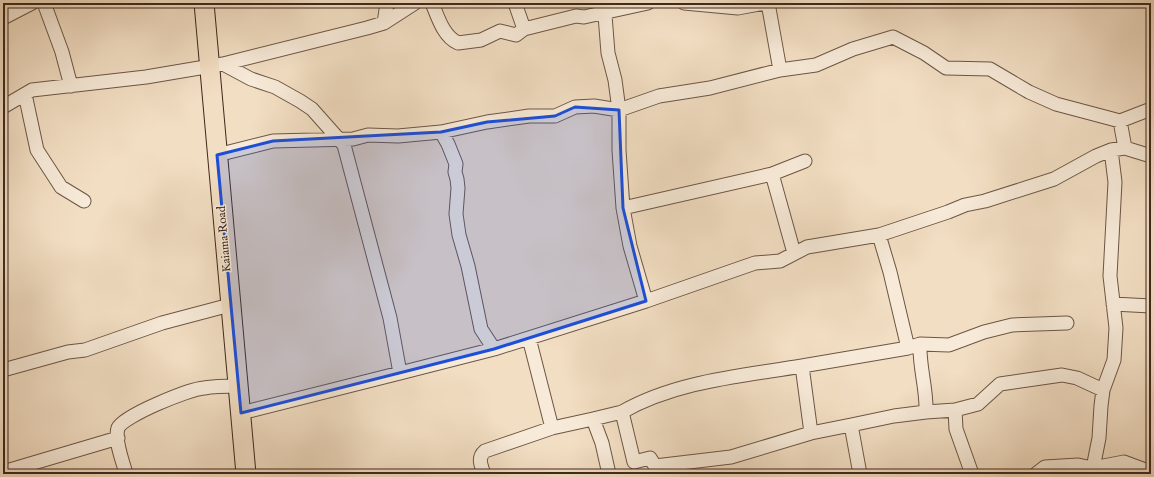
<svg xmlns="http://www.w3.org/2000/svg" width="1154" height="477" viewBox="0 0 1154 477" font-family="'IM FELL English',serif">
  <rect width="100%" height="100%" fill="#f2dec3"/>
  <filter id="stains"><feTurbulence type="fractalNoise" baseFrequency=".005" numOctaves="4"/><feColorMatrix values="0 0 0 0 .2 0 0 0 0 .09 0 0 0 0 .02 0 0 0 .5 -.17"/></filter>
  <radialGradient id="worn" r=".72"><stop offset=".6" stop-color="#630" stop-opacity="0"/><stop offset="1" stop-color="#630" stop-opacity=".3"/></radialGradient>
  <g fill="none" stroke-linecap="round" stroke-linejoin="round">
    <defs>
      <path id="minor" d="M44,3l18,49 9,34
        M432,3c6,14 11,33 26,40l23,-3 19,-9 16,4 8,-6
        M515,3l9,26 52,-13 8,1 64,-14
        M604,3l4,50 7,27 4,30v40l4,58 7,38 16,55
        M684,3l54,5 27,-5
        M768,3l12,67 36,-5 37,-16 40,-12 31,16 22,15 44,1 39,23 27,12 64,17 5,27
        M3,18l29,-15
        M384,23l3,-20
        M223,64l28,15 24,8 25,14 12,8 32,36 46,173 10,55 94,-24 152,-48 109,-38 25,-2 27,-14 72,-12 69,-23 17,-7 20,-4 69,-22 42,-23 15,-6 14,-2 26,8
        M25,94l12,56 24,37 23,14
        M3,107l29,-17 114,-13 77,-13 144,-36 17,-5 31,-20
        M1120,121l31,-12
        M441,132l46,-10 42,-6h26l20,-9 19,-1 25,4 40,-14 51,-8 70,-18
        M217,155l56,-14 80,-2 15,-4 30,1 43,-4 7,12 8,20 -1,8 2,7 1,9 -2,26 3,21 9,31 13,63 13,20
        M772,174l33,-13
        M623,208l149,-34 22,79
        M879,235l11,37 18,76 12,-4c-1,23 7,45 6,68l29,-2 1,19 16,45
        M1113,304l38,2
        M529,338l23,90
        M920,344l29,1 35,-13 28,-7 55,-2
        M3,370l65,-18 17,-2 77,-27 68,-18
        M955,410l23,-6 22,-20 48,-7 14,-2 15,3 26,12
        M622,412c54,-31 120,-36 180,-46
        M241,413l159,-40
        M593,419l29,-7 12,50 16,-4 5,8 76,-9 80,-24
        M851,425l-40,8 -9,-67 106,-18
        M3,472l115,-34
        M126,474c-3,-13 -12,-33 -8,-46 5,-12 71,-39 86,-40 11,-2 23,-2 34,-2
        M484,474c-3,-9 -7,-16 1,-23l67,-23 41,-9 9,24 7,31
        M860,474l-9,-49 43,-9 32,-4
        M1036,474l9,-7 33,-2 15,3 31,-6 27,10
        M1094,474l-1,-6 6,-30 2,-32 2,-16 11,-30 2,-32 -6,-52 5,-94 -4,-32"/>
      <path id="highway" d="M204,3l42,471"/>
    </defs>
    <!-- minor casing -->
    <use href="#minor" stroke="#6c5646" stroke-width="15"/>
    <!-- highway casing -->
    <use href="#highway" stroke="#3f291c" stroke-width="21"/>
    <!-- minor -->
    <use href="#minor" stroke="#f7ead8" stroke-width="13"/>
    <!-- highway -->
    <use href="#highway" stroke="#f2dec3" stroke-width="19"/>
  </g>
  <!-- marked area -->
  <path fill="#1d4ed8" fill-opacity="0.2" stroke="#1d4ed8" stroke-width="3" stroke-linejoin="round" d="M575,107l44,3 4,98 23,93 -152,48 -253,64 -24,-258 56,-14 168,-9 46,-10 68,-6z"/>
  <g text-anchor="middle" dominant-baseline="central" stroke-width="3" stroke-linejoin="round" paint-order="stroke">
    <!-- street labels -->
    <g font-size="12" fill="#3f291c" stroke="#f7ead8">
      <text transform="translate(224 239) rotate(-95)">Kaiama Road</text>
    </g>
  </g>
  <!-- margin -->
  <rect width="1154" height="477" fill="none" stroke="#f2dec3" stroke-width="16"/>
  <rect x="4" y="4" width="1146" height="469" fill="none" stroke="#3f291c" stroke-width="2"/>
  <rect x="8" y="8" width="1138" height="461" fill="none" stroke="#3f291c"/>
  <rect width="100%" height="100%" filter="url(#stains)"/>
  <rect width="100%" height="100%" fill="url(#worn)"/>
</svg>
